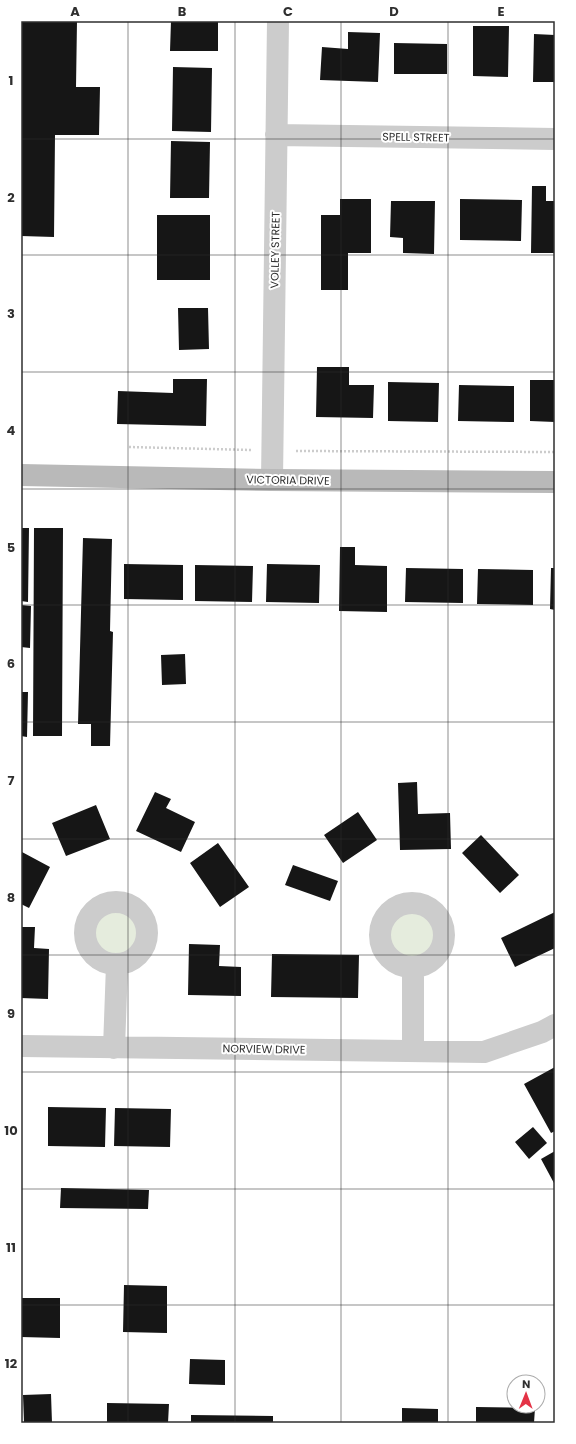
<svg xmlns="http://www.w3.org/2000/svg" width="576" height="1444" viewBox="0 0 576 1444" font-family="Poppins,sans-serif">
  <rect width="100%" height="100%" fill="#fff"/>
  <!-- green -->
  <path fill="#e5ecdd" d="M95 933a21 21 0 1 1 42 0a21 21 0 1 1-42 0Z
    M390 935a22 22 0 1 1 44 0a22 22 0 1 1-44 0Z"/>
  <!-- building -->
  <path fill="#161616" d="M21,21h56l-1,66h24l-1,48h-44l-1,102 -33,-1z
    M171,21h47v30h-48z
    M473,26h36l-1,51 -35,-1z
    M348,32l32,1 -2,49 -58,-2 2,-33 26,2z
    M534,34l21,1v47h-22z
    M394,43l53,1v30h-53z
    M173,67l39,1 -1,64 -39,-1z
    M171,141l39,1 -1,56h-39z
    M532,186h14v15h9v52h-24z
    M340,199h31v54h-23v37h-27v-75h19z
    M460,199l62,1 -1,41 -61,-1z
    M391,201h44l-1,53 -31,-1v-15l-13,-1z
    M157,215h53v65h-53z
    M178,308h30l1,41 -30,1z
    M317,367h32v18h25l-1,33 -57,-1z
    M173,379h34l-1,47 -89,-2 1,-33 55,2z
    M530,380h25v42l-25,-1z
    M388,382l51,1 -1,39 -50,-1z
    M459,385l55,1v36l-56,-1z
    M21,528h8l-1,74 -7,-1z
    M34,528h29l-1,208h-29z
    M83,538l29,1 -2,92 3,1 -3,114h-19v-22h-13z
    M340,547h15v18l32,1v46l-48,-1z
    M124,564l59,1v35l-59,-1z
    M267,564l53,1 -1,38 -53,-1z
    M195,565l58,1 -1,36 -57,-1z
    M406,568l57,1v34l-58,-1z
    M551,568h4v42l-5,-1z
    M478,569l55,1v35l-56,-1z
    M21,605l10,1 -1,42 -9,-1z
    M185,654l1,30 -24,1 -1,-30z
    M21,692h7l-1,45 -6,-1z
    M417,782l1,32 32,-1 1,36 -51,1 -2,-67z
    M155,792l16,7 -5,9 29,14 -14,30 -45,-21z
    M96,805l14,34 -44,17 -14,-33z
    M358,812l19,28 -34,23 -19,-28z
    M481,835l38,40 -19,18 -38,-40z
    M218,843l31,44 -29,20 -30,-44z
    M22,852l28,15 -21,41 -8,-4z
    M293,865l45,16 -8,20 -45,-16z
    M555,912v36l-40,19 -14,-29z
    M21,927h14l-1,21 15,1 -1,50 -27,-1z
    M189,944l31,1 -1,21 22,1v29l-53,-1z
    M272,954l87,1 -1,43 -87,-1z
    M555,1067v64l-4,2 -27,-49z
    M48,1107l58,1 -1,39 -57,-1z
    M115,1108l56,1 -1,38 -56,-1z
    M533,1127l14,16 -18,16 -14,-17z
    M555,1151v34l-14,-26z
    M61,1188l88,2 -1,19 -88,-1z
    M124,1285l43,1v47l-44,-1z
    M21,1298h39v40l-39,-1z
    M190,1359l35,1v25l-36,-1z
    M51,1394l1,29h-28l-1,-28z
    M107,1403l62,1 -1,19h-61z
    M476,1407l59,1 -1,15h-58z
    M402,1408l36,1v14h-36z
    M191,1415l82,1v7h-82z"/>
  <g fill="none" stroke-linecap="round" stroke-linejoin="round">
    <!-- path -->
    <path stroke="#ccc" stroke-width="2.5" stroke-dasharray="2 2" stroke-linecap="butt" d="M129,447l122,3
      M296,451l259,1"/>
    <!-- street -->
    <path stroke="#ccc" stroke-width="22" d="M276,135l279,4
      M272,480l6,-459
      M85 933a31 31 0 1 1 62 0a31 31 0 1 1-62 0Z
      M380 935a32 32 0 1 1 64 0a32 32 0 1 1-64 0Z
      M21,1046l463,6 58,-20 13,-7
      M114,1048l3,-83
      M413,1051v-83"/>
    <!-- secondary -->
    <path stroke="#b9b9b9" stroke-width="22" d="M21,475l251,5 283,2"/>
  </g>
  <!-- grid -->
  <path fill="none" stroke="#2f2f2f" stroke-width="1" stroke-opacity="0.55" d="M128,21v1402M235,21v1402M341,21v1402M448,21v1402M21,139h534M21,255h534M21,372h534M21,489h534M21,605h534M21,722h534M21,839h534M21,955h534M21,1072h534M21,1189h534M21,1305h534"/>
  <g text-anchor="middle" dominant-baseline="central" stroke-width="4" stroke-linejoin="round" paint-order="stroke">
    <!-- street labels -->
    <g font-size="11" fill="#2f2f2f" stroke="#fff">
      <text transform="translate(416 137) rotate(1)">SPELL STREET</text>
      <text transform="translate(275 250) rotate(-89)">VOLLEY STREET</text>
      <text transform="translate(288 480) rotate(1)">VICTORIA DRIVE</text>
      <text transform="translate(264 1049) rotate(1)">NORVIEW DRIVE</text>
    </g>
  </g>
  <!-- border -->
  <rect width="576" height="1444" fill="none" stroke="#ffffff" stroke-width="44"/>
  <!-- north arrow -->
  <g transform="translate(526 1394) rotate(1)"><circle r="19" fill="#ffffff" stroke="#acacac"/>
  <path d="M0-3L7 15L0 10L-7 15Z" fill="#e43346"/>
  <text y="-6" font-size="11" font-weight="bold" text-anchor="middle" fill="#2f2f2f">N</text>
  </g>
  <rect x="22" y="22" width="532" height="1400" fill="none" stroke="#2f2f2f" stroke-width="1.5"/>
  <g font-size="13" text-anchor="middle" font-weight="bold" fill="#2f2f2f">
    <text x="75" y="16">A</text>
    <text x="182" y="16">B</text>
    <text x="288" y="16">C</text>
    <text x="394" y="16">D</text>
    <text x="501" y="16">E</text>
    <text x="11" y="85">1</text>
    <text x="11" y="202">2</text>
    <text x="11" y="318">3</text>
    <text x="11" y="435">4</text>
    <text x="11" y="552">5</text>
    <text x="11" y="668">6</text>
    <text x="11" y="785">7</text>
    <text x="11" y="902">8</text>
    <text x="11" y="1018">9</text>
    <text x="11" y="1135">10</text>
    <text x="11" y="1252">11</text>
    <text x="11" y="1368">12</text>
  </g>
</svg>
